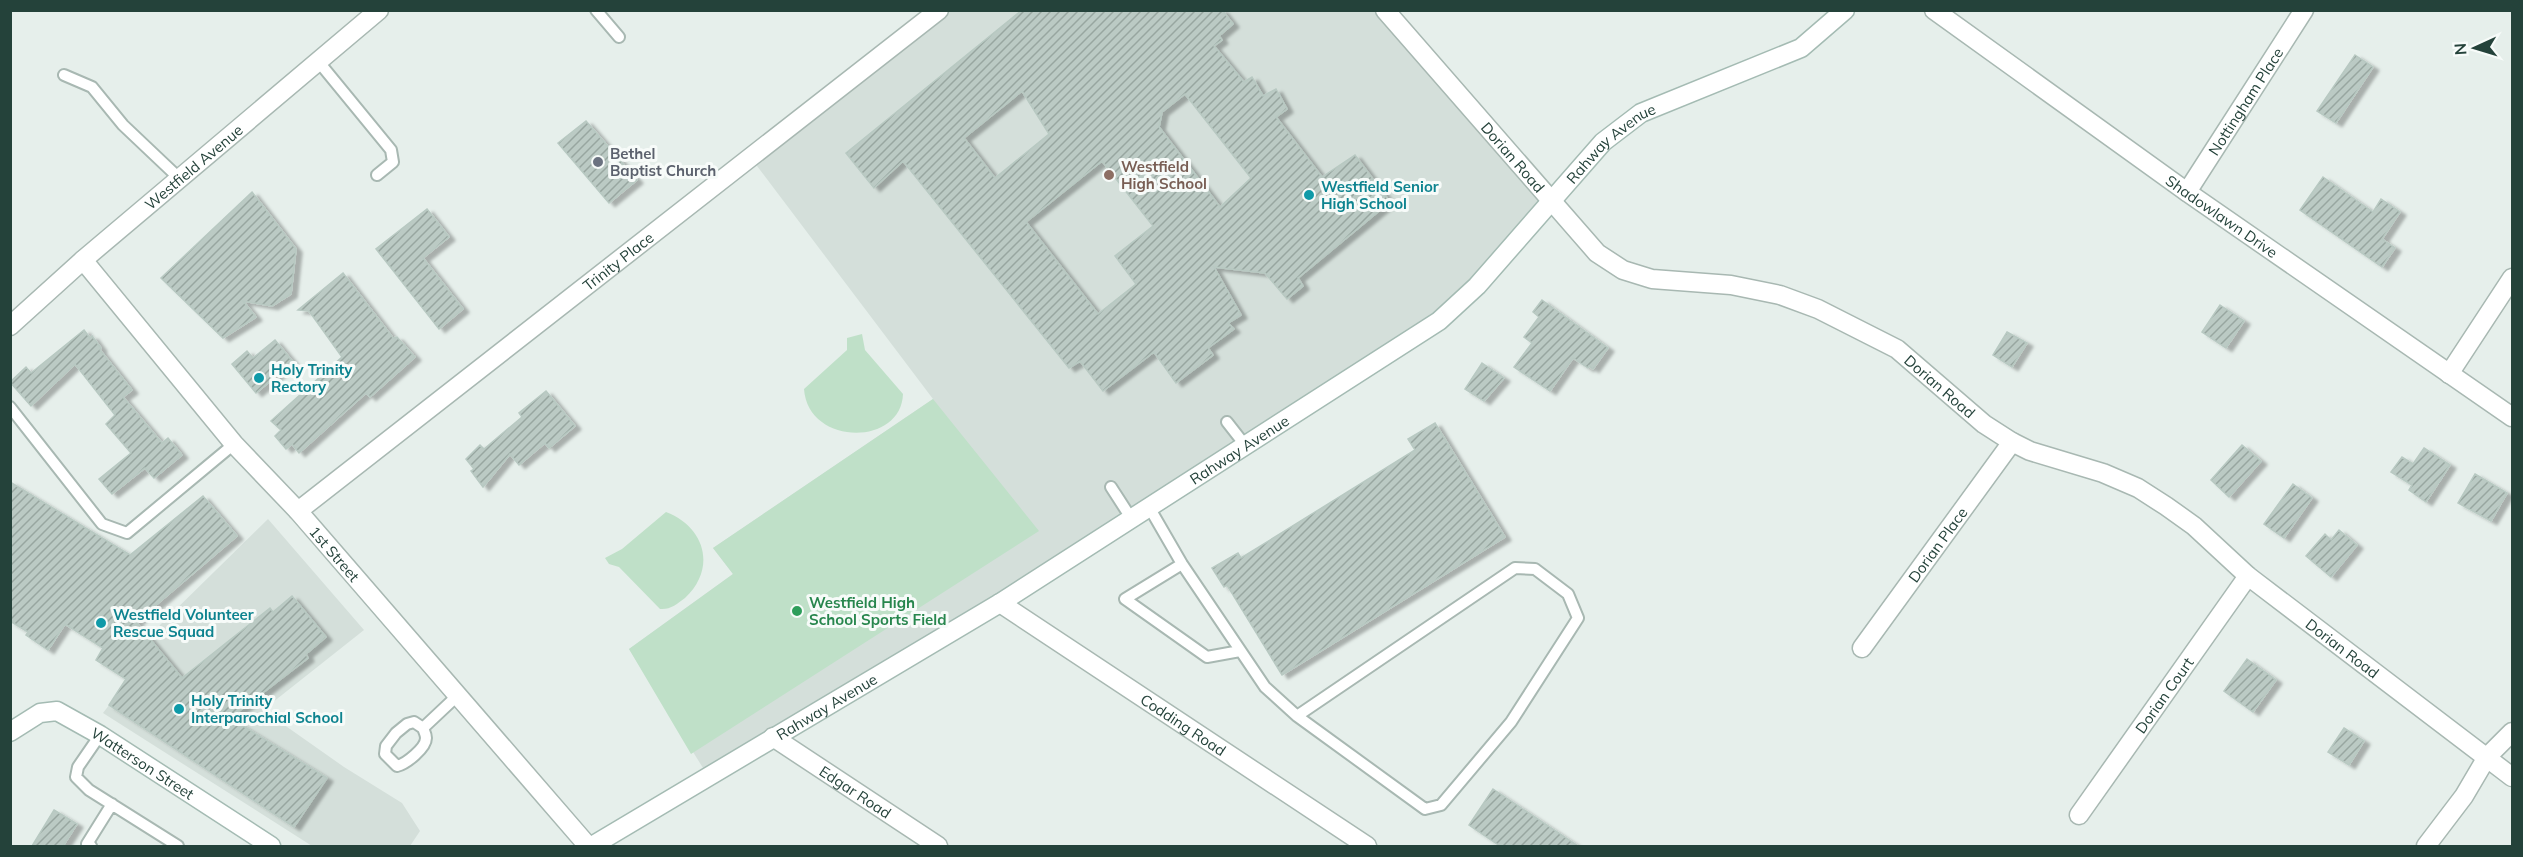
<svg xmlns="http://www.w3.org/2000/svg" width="2523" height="857" viewBox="0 0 2523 857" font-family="Mulish,sans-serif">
  <defs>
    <pattern id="building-hatch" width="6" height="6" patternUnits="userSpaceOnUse" patternTransform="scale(1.5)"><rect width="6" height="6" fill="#bbcac4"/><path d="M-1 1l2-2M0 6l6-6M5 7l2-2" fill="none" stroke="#98a6a0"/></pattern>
    <filter id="shadow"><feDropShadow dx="6" dy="3.5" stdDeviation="1.5" flood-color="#0004"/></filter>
  </defs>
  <rect width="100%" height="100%" fill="#e6efeb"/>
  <!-- built -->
  <path fill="#d4dfda" d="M935,11h450l166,190 -112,120 -731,455 -79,-127 104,-75 -20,-26 220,-149 -182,-241z
    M268,519l96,111 -101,80 81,57 58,36 18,28 -10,15h-98l-209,-133 20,-26 37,-62z"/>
  <!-- pitch -->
  <path fill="#bfe0c8" d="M862,334l3,16 38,44c-2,53 -95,52 -99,-5l43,-39v-12z
    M933,399l106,132 -348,223 -62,-105 104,-75 -20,-26z
    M666,512c39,15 51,56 19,86 -8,6 -15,12 -25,11l-41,-42 -10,-3 -4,-6 17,-9z"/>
  <!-- building -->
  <path fill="url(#building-hatch)" stroke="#b8c9c2" stroke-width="1.5" fill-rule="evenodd" filter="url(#shadow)" d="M1022,10h200l11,14 -14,12 3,4 -8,6 30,36 8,-5 11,19 13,-7 11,20 -11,8 46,60 33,-22 35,47 -92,76 5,8 -16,13 -22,-26 -51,-6 27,48 -13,8 6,6 -26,19 5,7 -37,28 -22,-31 -51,39 -23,-30 -11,7 -166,-207 -29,27 -28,-35zM1022,91l27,43 -54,44 -31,-40zM1185,94l66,84 -31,29 -61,-80 3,-15zM1102,161l51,65 -38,30 21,28 -38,30 -72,-92z
    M2355,55l18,12 -37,56 -19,-12z
    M586,121l51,59 -28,23 -51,-60z
    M2323,177l50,35 8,-13 19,13 -18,27 13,9 -13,19 -82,-57z
    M252,192l44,57 -5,45 -19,12 -29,-5 13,16 -33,21 -62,-60z
    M427,209l22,28 -26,21 40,51 -24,20 -63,-80z
    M343,273l50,65 4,-1 18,20 -45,40 -4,-4 -67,60 -7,-9 -6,5 -11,-13 6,-6 -10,-9 71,-64 -33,-46 -11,-1z
    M1542,300l66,48 -15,21 -4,-3 -1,2 -15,-10 -23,33 -36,-24 18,-24 -8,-6 15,-20 -6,-5z
    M2220,305l24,16 -18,27 -24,-16z
    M84,330l6,8 2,-2 9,12 -1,2 32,40 -9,7 39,46 6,-5 14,17 -28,23 -9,-10 -33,26 -13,-15 32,-26 -25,-29 9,-9 -40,-51 -44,42 -21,-24 16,-15 5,6z
    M2007,332l20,11 -15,24 -19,-12z
    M275,340l18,22 -37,31 -24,-29 15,-13 6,7z
    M1482,363l22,15 -20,23 -19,-12z
    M546,391l29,35 -26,22 -4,-5 -26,22 -9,-11 -27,33 -12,-16 3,-2 -8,-10 14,-14 4,4 38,-32 -3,-4z
    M1435,423l70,114 -223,138 -55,-90 -3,2 -12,-19 26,-15 3,5 174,-108 -7,-11z
    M2242,445l19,16 -32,36 -18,-17z
    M2424,448l26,17 -24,37 -17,-12 3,-5 -21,-13 11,-15 11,7z
    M2475,474l32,19 -16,28 -33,-18z
    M10,482l120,73 73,-59 34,40 -101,86 46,56 88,-70 3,4 19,-16 34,41 -20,17 2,4 -78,60 97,60 -33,49 -185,-122 17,-26 -30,-19 7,-12 -38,-24 -17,26 -22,-15 2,-3 -18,-11z
    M2293,484l19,14 -28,40 -20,-14z
    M2339,530l18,15 -26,32 -25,-21 19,-22 6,6z
    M2247,659l29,21 -23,32 -29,-21z
    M2344,728l20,13 -15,24 -21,-13z
    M1493,789l85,57h-78l-31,-21z
    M54,810l23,14 -14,22h-31z"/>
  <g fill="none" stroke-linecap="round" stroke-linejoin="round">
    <defs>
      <path id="lane" d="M596,10l23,27
        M318,61l73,89 2,12 -16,13
        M64,75l28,12 31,38 57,54
        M10,407l92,117 25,9 107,-89
        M1227,422l18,23
        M1111,487l20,31
        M1149,507l33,57 83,123 32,29 128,93 16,-4 70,-83 67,-104 -10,-24 -33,-25 -20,-1 -218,148
        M1182,564l-57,35 82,58 33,-6
        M423,728l-9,-6 -7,2 -11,9 -10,13 -1,8 12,12c9,-2 29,-18 29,-28 0,-4 -2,-7 -3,-10l34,-32
        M100,735l-22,32 -2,10 13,13 89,56
        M91,846l-4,-2 25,-40"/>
      <g id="street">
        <path id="s1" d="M1385,10l212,243 26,17 29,9 79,6 49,10 38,14 79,40 87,75 28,18 18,9 73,22 35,15 28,18 28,20 54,50 264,201"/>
        <path id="s2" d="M1934,10l253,182 325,225"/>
        <path id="s3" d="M2187,192l117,-182"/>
        <path id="s4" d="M83,260l151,184 64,67 290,335"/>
        <path id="s5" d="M10,326l73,-66 296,-250"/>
        <path d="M2449,374l63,-96"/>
        <path id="s6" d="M298,511l641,-501"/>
        <path id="s7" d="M1000,603l367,243"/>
        <path id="s8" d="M1862,648l150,-206"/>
        <path id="s9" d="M773,737l165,109"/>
        <path id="s10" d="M2079,815l169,-239"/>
        <path d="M2426,846l38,-50 23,-39 25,-25"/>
      </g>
      <g id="secondary">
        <path id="s11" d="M10,732l30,-19 17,-2 43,24 171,111"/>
        <path id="s12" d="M592,846l408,-243 439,-282 38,-35 126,-144 38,-29 160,-65 44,-38"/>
      </g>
    </defs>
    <!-- lane casing -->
    <use href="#lane" stroke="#a8b8b2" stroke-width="14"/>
    <!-- street casing -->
    <use href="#street" stroke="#a8b8b2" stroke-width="21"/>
    <!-- secondary casing -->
    <use href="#secondary" stroke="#a4bbb3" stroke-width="21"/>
    <!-- lane -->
    <use href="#lane" stroke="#fff" stroke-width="10"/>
    <!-- street -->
    <use href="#street" stroke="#fff" stroke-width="18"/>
    <!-- secondary -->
    <use href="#secondary" stroke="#fff" stroke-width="18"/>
  </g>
  <!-- markers -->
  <circle fill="#6b7280" stroke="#f7fbf9" stroke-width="2" cx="598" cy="162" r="6"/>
  <circle fill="#8d6e63" stroke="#f7fbf9" stroke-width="2" cx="1109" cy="175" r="6"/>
  <g fill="#0f9aa8" stroke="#f7fbf9" stroke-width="2">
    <circle cx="1309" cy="195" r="6"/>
    <circle cx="259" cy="378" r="6"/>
    <circle cx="101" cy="623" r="6"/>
    <circle cx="179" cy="709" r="6"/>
  </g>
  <circle fill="#2e9e5b" stroke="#f7fbf9" stroke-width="2" cx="797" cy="611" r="6"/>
  <g text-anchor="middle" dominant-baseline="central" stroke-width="6" stroke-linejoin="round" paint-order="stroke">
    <!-- street labels -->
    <g font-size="15" fill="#24423a" stroke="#f7fbf9">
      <text stroke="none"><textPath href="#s3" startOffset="108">Nottingham Place</textPath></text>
      <text stroke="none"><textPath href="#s12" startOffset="1245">Rahway Avenue</textPath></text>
      <text stroke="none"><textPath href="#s1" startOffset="195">Dorian Road</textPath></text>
      <text stroke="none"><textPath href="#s5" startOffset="243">Westfield Avenue</textPath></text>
      <text stroke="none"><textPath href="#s2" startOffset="354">Shadowlawn Drive</textPath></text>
      <text stroke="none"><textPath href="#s6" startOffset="406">Trinity Place</textPath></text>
      <text stroke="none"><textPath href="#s1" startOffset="699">Dorian Road</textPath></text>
      <text stroke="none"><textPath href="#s12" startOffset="759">Rahway Avenue</textPath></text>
      <text stroke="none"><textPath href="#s8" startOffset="128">Dorian Place</textPath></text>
      <text stroke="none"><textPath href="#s4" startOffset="387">1st Street</textPath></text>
      <text stroke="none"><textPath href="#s1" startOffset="1185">Dorian Road</textPath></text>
      <text stroke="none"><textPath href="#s10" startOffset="147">Dorian Court</textPath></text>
      <text stroke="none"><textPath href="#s12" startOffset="273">Rahway Avenue</textPath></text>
      <text stroke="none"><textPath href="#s7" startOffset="220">Codding Road</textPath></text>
      <text stroke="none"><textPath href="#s11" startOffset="153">Watterson Street</textPath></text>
      <text stroke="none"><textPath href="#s9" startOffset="99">Edgar Road</textPath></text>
    </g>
    <!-- worship labels -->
    <g font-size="15" font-weight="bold" fill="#5b616d" stroke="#f7fbf9" text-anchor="start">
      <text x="610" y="153">Bethel<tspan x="610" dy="17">Baptist Church</tspan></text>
    </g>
    <!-- education labels -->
    <g font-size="15" font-weight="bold" fill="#785e54" stroke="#f7fbf9" text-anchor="start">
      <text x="1121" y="166">Westfield<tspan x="1121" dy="17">High School</tspan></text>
    </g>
    <!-- culture labels -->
    <g font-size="15" font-weight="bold" fill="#0d838f" stroke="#f7fbf9" text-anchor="start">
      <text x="1321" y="186">Westfield Senior<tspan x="1321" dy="17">High School</tspan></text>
      <text x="271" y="369">Holy Trinity<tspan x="271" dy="17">Rectory</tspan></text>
      <text x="113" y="614">Westfield Volunteer<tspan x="113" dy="17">Rescue Squad</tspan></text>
      <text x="191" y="700">Holy Trinity<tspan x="191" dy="17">Interparochial School</tspan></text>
    </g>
    <!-- leisure labels -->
    <g font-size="15" font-weight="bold" fill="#27864d" stroke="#f7fbf9" text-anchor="start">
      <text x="809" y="602">Westfield High<tspan x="809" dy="17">School Sports Field</tspan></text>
    </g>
  </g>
  <!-- border -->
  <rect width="2523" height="857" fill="none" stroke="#24423a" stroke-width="24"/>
  <!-- north arrow -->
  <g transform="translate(2475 48) rotate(266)" stroke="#f7fbf9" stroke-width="4.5" paint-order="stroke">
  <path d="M0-4.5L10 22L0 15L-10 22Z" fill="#24423a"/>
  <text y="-9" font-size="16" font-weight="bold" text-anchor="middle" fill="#24423a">N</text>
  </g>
</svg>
